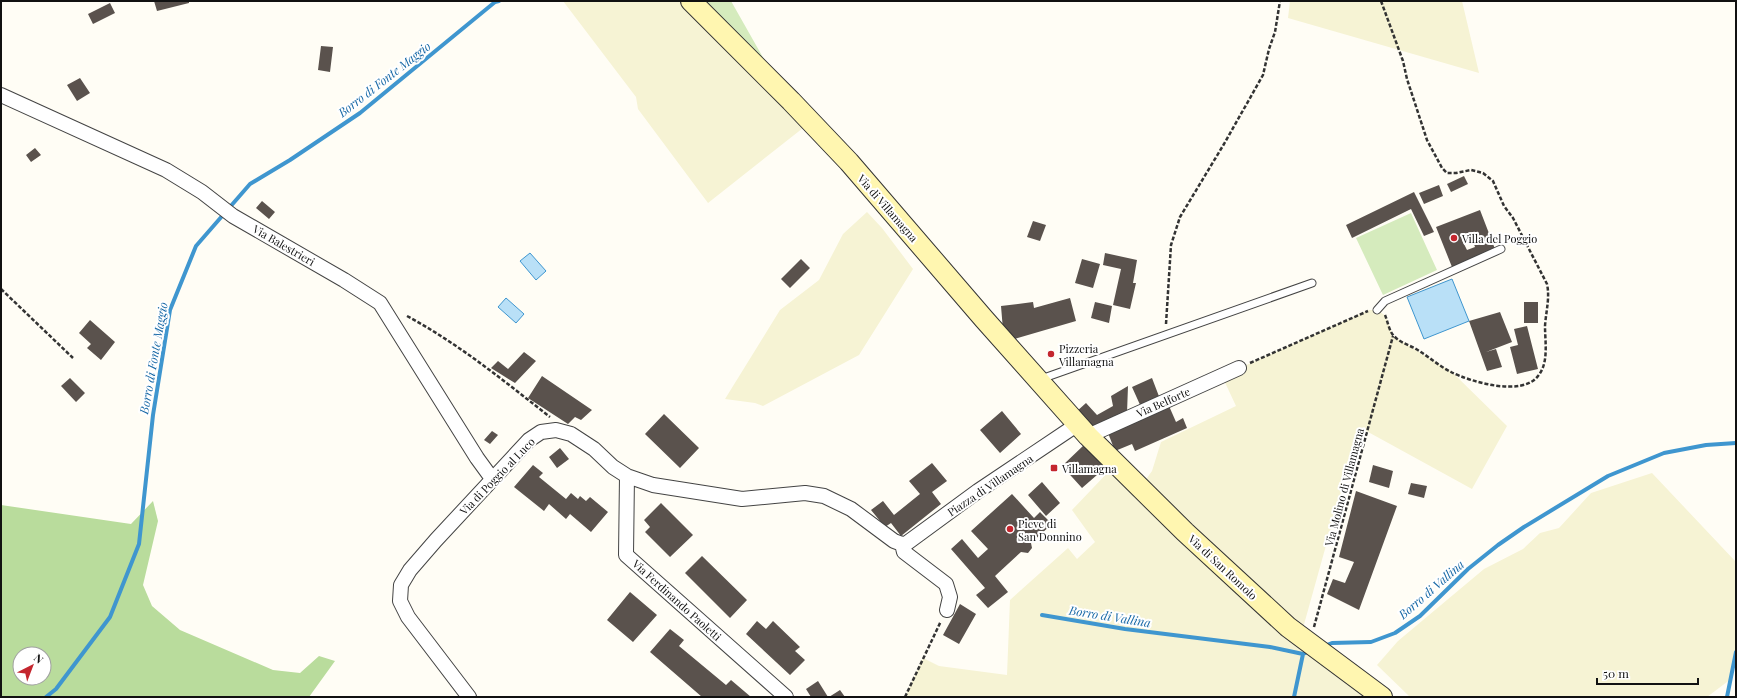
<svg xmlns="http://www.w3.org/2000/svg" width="1737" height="698" viewBox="0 0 1737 698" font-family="'Playfair Display',serif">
  <rect width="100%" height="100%" fill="#fffdf5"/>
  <!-- farmland -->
  <path fill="#f6f3d4" d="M563,1h116l38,35 86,92 -95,75 -70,-94 -2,-12z
    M1290,1h172l17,72 -191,-55z
    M867,212l15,16 31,41 -54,86 -96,51 -8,-3 -30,-4 55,-89 39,-30 24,-46z
    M1369,310h8l9,6 7,20 59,36 55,54 -35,63 -113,-62 -61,219 66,51h-459l18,-39 16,8 68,9 3,-75 58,-52 9,11 18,-17 -23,-32 40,-42 22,28 18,-25 9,-29 75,-36 -14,-30z
    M1652,473l84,89v90l-5,27 -24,18h-297l-33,-32 21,-24 86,-72 39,-20 17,-16 19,-5 32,-35z"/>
  <!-- green -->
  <path fill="#d5ebbd" d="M702,1h29l38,67z
    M1411,213l26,57 -54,25 -27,-57z"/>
  <!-- forest -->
  <path fill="#b9dc9c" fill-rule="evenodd" d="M153,501l5,20 -15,64 9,21 28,24 93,40 27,3 19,-17 16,5 -26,36h-308v-192l130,19zM20,654h24v24h-24z"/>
  <!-- water -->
  <path fill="#b9e0f7" stroke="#3f96cf" d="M530,253l16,18 -10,9 -16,-19z
    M1452,279l17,42 -45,18 -17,-42z
    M506,298l18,16 -8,9 -18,-16z"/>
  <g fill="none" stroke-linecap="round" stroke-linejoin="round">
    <!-- stream -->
    <path stroke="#3f96cf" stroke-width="4" d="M1042,615l83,14 145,18 33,7 7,-3
      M1324,646l8,-3 39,-1 24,-9 25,-17 48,-47 30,-24 26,-18 84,-51 56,-23 42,-8 30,-2
      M46,697l10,-8 54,-72 29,-73 14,-129 17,-105 26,-64 54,-62 40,-24 70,-47 135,-111 4,-1
      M1294,697l9,-43
      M1727,697l9,-45"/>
  </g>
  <!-- building -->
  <path fill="#5a524d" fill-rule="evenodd" d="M154,1h35v2l-32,8z
    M110,3l5,10 -22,11 -5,-10z
    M321,46l12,1 -3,25 -12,-2z
    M80,78l10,15 -13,8 -10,-16z
    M35,148l6,7 -10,7 -5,-7z
    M1464,176l4,8 -17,8 -4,-8z
    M1439,185l4,11 -19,8 -5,-11z
    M1414,192l20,40 -10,4 -13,-27 -59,29 -6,-13z
    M262,201l13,11 -6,7 -13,-11z
    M1480,210l15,39 -43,18 -16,-40zM1471,236l4,11 -8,3 -5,-10z
    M1033,221l13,4 -6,16 -13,-4z
    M1105,253l32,7 -4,23h3l-6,26 -17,-4 8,-36 -18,-4z
    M801,259l9,9 -20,20 -9,-9z
    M1082,259l18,5 -7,24 -18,-5z
    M1070,298l6,23 -65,19 -8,-10 -2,-24 32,-4 1,6z
    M1095,302l17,4 -3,17 -18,-5z
    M1524,302h14v21h-14z
    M1500,312l12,30 -26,10 10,-3 6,18 -15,4 -18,-50z
    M90,320l25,22 -14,18 -14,-12 4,-4 -12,-11z
    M1527,326l11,43 -21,5 -7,-27 8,-2 -4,-16z
    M524,352l12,9 -21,22 -24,-15 7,-7 10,8z
    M542,376l50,34 -11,10 -6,-3 -7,7 -40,-26z
    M70,378l15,15 -9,9 -15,-16z
    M1152,378l8,21 -19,8 -9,-20z
    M1128,386l-1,27 -36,16 -15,-17 10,-9 11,12 16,-9 -2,-10z
    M1169,406l7,16 7,-4 4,10 -52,23 -3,-7 -17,7 -7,-18z
    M1002,411l19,23 -21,19 -20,-23z
    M664,414l35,34 -19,20 -35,-34z
    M492,431l6,4 -8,9 -6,-4z
    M1084,445l21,23 -23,20 -20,-22z
    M560,448l9,11 -12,9 -8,-11z
    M932,463l15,18 -15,11 9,12 -40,32 -10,-13 -6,4 -14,-17 12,-9 11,14 26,-21 -11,-13z
    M533,465l10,8 -4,4 27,22 5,-6 7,6 2,-3 6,5 4,-4 18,15 -17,20 -21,-18 -4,5 -17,-15 -5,7 -30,-24z
    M1373,465l20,6 -4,17 -20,-6z
    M1042,482l18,21 -14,13 -18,-21z
    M1411,483l16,3 -3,12 -16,-4z
    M1356,491l41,15 -38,104 -32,-16 6,-15 12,4 9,-21 -15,-5z
    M1012,494l22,24 6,-6 12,12 -21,19 1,5 -4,5 -7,-1 -26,24 13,16 -20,16 -12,-13 9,-7 -34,-39 11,-10 16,19 10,-9 -17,-18z
    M661,503l32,32 -23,22 -25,-25 5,-5 -6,-7z
    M702,556l45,44 -17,18 -45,-45z
    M630,592l27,23 -24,27 -26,-22z
    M960,604l16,10 -17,30 -16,-9z
    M757,621l9,8 7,-8 27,26 -5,4 10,9 -15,15 -44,-41z
    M670,629l14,11 -5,6 47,39 5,-5 20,17h-49l-52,-45z
    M818,681l10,16h-17l-5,-8z
    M840,690l5,7h-16z"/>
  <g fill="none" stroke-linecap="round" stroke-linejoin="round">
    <defs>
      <path id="lane" d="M1377,310l8,-9 116,-52
        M1041,379l271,-96"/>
      <path id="street" d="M1,95l165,75 36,22 31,24 111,64 36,23 97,155 16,22
        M1088,436l151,-68
        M627,476l-1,79 160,142
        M902,544l5,-1 71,-52 91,-61 7,-7
        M902,544l2,8 42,32 4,13 -3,13
        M469,697l-61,-80 -8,-16 1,-16 9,-15 26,-30 93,-100 12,-8 15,-2 15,4 23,15 19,18 14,9 26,9 89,14 63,-6 19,3 27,13 43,32 8,3"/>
      <path id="secondary" d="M691,1l100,100 58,61 135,157 104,117 97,96 103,95 94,70"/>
    </defs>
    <!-- lane casing -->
    <use href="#lane" stroke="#444" stroke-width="9"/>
    <!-- street casing -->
    <use href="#street" stroke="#444" stroke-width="16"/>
    <!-- secondary casing -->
    <use href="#secondary" stroke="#333" stroke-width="22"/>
    <!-- path -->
    <path stroke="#333" stroke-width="2.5" stroke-dasharray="4 2" stroke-linecap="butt" d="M1381,1l22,60 4,18 20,61 15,28 5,5h9l15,-3 12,3 10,8 11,25 9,12 34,66c3,14 -1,27 -2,42 0,16 4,37 -7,50 -16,21 -67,6 -87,-4 -12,-6 -23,-16 -35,-23 -7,-4 -15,-6 -21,-12 -6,-5 -7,-15 -10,-22
      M1,289l72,69
      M407,316c52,28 97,65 143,101
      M1166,324l5,-79 9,-28 44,-73 39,-69 6,-26 6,-17 5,-31
      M1250,363l118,-52
      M1314,627l79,-291
      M905,697l36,-76"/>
    <!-- lane -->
    <use href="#lane" stroke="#fff" stroke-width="7"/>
    <!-- street -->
    <use href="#street" stroke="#fff" stroke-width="14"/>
    <!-- secondary -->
    <use href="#secondary" stroke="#fff6b0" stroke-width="20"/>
  </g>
  <!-- markers -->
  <g fill="#c4262e" stroke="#fff" stroke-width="1.5">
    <circle cx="1454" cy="238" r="4"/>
    <circle cx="1051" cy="354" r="4"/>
    <rect x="1050" y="464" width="8" height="8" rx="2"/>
    <circle cx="1010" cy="529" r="4"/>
  </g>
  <g text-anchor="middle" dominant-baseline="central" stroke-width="4" stroke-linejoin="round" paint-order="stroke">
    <!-- street labels -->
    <g font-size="11" fill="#111" stroke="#fff">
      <text transform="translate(888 208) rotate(49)">Via di Villamagna</text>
      <text transform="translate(284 245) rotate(30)">Via Balestrieri</text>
      <text transform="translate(1163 402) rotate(-24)">Via Belforte</text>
      <text transform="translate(497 476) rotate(-46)">Via di Poggio al Luco</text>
      <text transform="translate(990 485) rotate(-34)">Piazza di Villamagna</text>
      <text transform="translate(1344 487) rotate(-75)">Via Molino di Villamagna</text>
      <text transform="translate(1223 567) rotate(43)">Via di San Romolo</text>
      <text transform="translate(677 600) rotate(42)">Via Ferdinando Paoletti</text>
    </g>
    <!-- poi labels -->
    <g font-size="11" fill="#111" stroke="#fff" text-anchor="start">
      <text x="1462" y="238">Villa del Poggio</text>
      <text x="1059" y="348">Pizzeria<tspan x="1059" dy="13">Villamagna</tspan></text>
      <text x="1062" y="468">Villamagna</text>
      <text x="1018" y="523">Pieve di<tspan x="1018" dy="13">San Donnino</tspan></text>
    </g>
    <!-- water labels -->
    <g font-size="12" font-style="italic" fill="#1768a6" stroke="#fff">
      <text transform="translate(384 79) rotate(-38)">Borro di Fonte Maggio</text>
      <text transform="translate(153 358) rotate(-80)">Borro di Fonte Maggio</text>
      <text transform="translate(1431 589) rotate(-41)">Borro di Vallina</text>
      <text transform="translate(1110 616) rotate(9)">Borro di Vallina</text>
    </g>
  </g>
  <!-- border -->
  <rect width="1737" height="698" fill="none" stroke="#111111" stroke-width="4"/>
  <!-- north arrow -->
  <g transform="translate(32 666) rotate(42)"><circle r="19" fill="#ffffff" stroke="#a0a0a0"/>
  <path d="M0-3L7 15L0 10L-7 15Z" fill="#c4262e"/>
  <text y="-6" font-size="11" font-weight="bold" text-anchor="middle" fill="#111111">N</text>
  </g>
  <!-- scale -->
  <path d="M1597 678v6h101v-6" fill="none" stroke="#111111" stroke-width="2"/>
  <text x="1603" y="678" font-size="12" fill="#111111" stroke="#ffffff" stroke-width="3" paint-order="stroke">50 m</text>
</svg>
